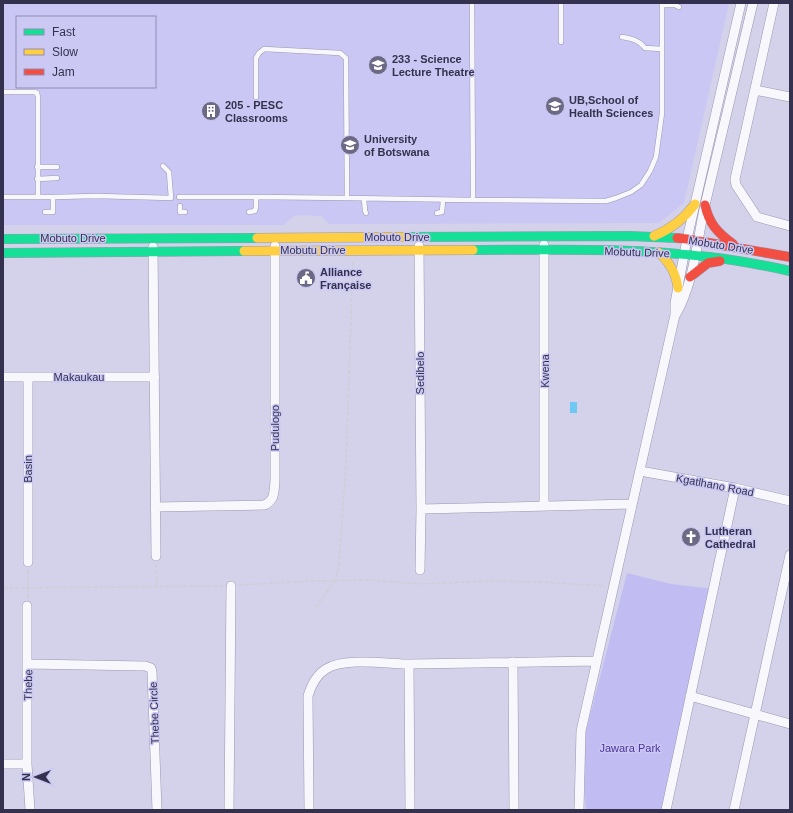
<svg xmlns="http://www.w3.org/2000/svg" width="793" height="813" viewBox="0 0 793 813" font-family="Arial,sans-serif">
  <rect width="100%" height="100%" fill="#d3d2ea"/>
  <!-- built -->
  <path fill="#cac7f4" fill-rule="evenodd" d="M3,3h726l-45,200 -25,20 -330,1 -8,-8 -24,-1 -4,2 -9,8h-281zM17,17h138v70h-138z"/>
  <!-- green -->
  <path fill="#c1bdf2" d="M627,573l44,11 42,5 -48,221h-79l-4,-64z"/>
  <!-- water -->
  <path fill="#6dc9f3" d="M570,402h7v11h-7z"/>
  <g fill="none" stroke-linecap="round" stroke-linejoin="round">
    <defs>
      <path id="lane" d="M662,5h13l4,2
        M622,37c10,2 17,3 23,11l17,1
        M561,42v-39
        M3,92h31l3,1 1,4v100h-35
        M256,97v-39l3,-5 5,-4 76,4 6,5 1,140 -91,-1
        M37,167h20
        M37,179l20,-1
        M38,197h15v15h-8
        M53,197l44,-1 74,2 -2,-26 -6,-6
        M179,197h77v10l-1,4 -6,1
        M347,198l126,2 -1,-197
        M364,199l1,12 1,2
        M473,200l133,1 10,-3 15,-6 10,-7 9,-14 6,-14 6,-44v-110
        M180,206v6h5
        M437,213l5,-1 1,-12"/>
      <path id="street" d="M774,3l-39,176 1,6 21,32 33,9
        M755,90l35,7
        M419,246l2,263 -1,61
        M153,247l3,309
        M676,314c18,-31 21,-74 29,-109 16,-67 32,-135 48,-202
        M3,377h152
        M28,377v185
        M640,471l95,17 55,13
        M544,506v-261
        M155,507l109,-2c11,-4 10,-14 11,-24v-235
        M421,509l211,-5
        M27,606v158l3,46
        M513,662l1,148
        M28,664l117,2 6,2 1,4 5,138
        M409,664l1,146
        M690,696l100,28
        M3,764h24
        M229,810l2,-224
        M309,810l-1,-114c3,-10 8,-21 18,-27 18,-12 63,-5 84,-5 62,-1 124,-2 186,-3
        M579,810l2,-79 94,-416v-12l12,-64 54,-236
        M666,810l69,-322
        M734,810l56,-255"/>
      <path id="fast" d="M407,237l222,-1 48,2
        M3,239l254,-1
        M473,250c78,0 158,-3 236,7 27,3 54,8 81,14
        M3,253l241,-2"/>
      <path id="slow" d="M654,236c17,-7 30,-17 41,-32
        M257,238l150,-1
        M244,251l229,-1
        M658,252c12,10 18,21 20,36"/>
      <path id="jam" d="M705,205c4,19 13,28 28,39
        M677,238l10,1 103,18
        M690,277l18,-14 12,-2"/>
    </defs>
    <!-- lane casing -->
    <use href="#lane" stroke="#9997ae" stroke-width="5.5"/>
    <!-- street casing -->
    <use href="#street" stroke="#9997ae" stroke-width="10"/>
    <!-- fast casing -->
    <use href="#fast" stroke="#9997ae" stroke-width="10"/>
    <!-- slow casing -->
    <use href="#slow" stroke="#9997ae" stroke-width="10"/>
    <!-- jam casing -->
    <use href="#jam" stroke="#9997ae" stroke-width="10"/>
    <!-- path -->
    <path stroke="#ceced5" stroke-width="1.5" stroke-dasharray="4 2" stroke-linecap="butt" d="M156,564l1,22
      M239,585l72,-4 58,-1 52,4 69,-3 51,1 64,4
      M3,588l220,-2
      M28,598v-28
      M316,607l19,-26 4,-17 7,-101 7,-203"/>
    <!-- lane -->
    <use href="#lane" stroke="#f8f8fc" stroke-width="4.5"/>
    <!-- street -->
    <use href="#street" stroke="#f8f8fc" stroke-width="9"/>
    <!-- fast -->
    <use href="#fast" stroke="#16e098" stroke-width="9"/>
    <!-- slow -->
    <use href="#slow" stroke="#ffcf43" stroke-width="9"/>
    <!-- jam -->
    <use href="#jam" stroke="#f24e42" stroke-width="9"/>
  </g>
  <!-- icons -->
  <defs>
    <symbol id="university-disc" viewBox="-11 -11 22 22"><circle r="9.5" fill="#6c6985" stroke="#cbc8f4"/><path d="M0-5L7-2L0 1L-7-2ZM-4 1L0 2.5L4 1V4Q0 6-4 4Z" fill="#fff"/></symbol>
    <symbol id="school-disc" viewBox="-11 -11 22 22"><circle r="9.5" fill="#6c6985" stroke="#cbc8f4"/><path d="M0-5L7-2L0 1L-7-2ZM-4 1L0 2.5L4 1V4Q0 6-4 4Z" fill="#fff"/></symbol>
    <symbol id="building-disc" viewBox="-11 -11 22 22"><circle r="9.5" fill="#6c6985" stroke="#cbc8f4"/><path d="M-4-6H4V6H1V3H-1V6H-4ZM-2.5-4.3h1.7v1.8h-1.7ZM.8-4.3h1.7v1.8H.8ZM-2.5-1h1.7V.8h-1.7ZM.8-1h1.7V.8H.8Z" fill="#fff"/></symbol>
    <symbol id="civic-disc" viewBox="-11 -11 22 22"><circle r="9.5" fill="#6c6985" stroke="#cbc8f4"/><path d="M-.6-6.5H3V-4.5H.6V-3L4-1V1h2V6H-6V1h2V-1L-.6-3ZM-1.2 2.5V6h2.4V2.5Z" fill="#fff"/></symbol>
    <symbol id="church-disc" viewBox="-11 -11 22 22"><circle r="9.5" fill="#6c6985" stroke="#cbc8f4"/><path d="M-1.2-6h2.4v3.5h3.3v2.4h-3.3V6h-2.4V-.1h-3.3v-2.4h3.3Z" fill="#fff"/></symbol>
  </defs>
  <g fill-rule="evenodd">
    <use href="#university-disc" x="367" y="54" width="22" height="22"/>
    <use href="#school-disc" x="544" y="95" width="22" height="22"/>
    <use href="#building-disc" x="200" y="100" width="22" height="22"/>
    <use href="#university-disc" x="339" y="134" width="22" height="22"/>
    <use href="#civic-disc" x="295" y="267" width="22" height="22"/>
    <use href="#church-disc" x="680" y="526" width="22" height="22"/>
  </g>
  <g text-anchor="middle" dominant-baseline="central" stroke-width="3" stroke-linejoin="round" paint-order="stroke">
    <!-- poi labels -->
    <g font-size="11" font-weight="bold" fill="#34314e" stroke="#cbc8f4" text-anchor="start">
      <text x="392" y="59">233 - Science<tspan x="392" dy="13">Lecture Theatre</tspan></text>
      <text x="569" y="100">UB,School of<tspan x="569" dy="13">Health Sciences</tspan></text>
      <text x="225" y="105">205 - PESC<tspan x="225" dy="13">Classrooms</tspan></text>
      <text x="364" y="139">University<tspan x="364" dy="13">of Botswana</tspan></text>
      <text x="320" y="272">Alliance<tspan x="320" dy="13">Française</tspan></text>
      <text x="705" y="531">Lutheran<tspan x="705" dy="13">Cathedral</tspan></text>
    </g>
    <!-- street labels -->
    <g font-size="11" fill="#34314e" stroke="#cbc8f4">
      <text x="397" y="237">Mobuto Drive</text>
      <text x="73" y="238">Mobuto Drive</text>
      <text transform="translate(721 245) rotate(9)">Mobuto Drive</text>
      <text x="313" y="250">Mobutu Drive</text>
      <text transform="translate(637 252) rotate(2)">Mobutu Drive</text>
      <text transform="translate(545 371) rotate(-90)">Kwena</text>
      <text transform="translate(420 373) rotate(-90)">Sedibelo</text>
      <text x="79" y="377">Makaukau</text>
      <text transform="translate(275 428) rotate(-90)">Pudulogo</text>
      <text transform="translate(28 469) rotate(-90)">Basin</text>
      <text transform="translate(715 485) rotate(11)">Kgatlhano Road</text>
      <text transform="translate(28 685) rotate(-89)">Thebe</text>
      <text transform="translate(154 713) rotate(-92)">Thebe Circle</text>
    </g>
    <!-- park labels -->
    <g font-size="11" fill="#4c339c" stroke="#cbc8f4">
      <text x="630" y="748">Jawara Park</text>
    </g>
  </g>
  <!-- border -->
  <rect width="793" height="813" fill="none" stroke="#34314e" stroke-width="8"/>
  <!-- legend -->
  <rect x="16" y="16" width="140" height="72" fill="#cbc8f4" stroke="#8f8cb2"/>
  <rect x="24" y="29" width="20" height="6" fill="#16e098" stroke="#8f8cb2"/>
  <text x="52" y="36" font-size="12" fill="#34314e">Fast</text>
  <rect x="24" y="49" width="20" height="6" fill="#ffcf43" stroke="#8f8cb2"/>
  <text x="52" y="56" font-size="12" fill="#34314e">Slow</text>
  <rect x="24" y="69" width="20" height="6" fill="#f24e42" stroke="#8f8cb2"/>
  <text x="52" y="76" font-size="12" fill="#34314e">Jam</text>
  <!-- north arrow -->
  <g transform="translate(36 777) rotate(270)" stroke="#cbc8f4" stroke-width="3" paint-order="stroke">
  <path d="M0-3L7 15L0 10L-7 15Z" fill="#34314e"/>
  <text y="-6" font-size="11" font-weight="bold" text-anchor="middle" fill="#34314e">N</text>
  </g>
</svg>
